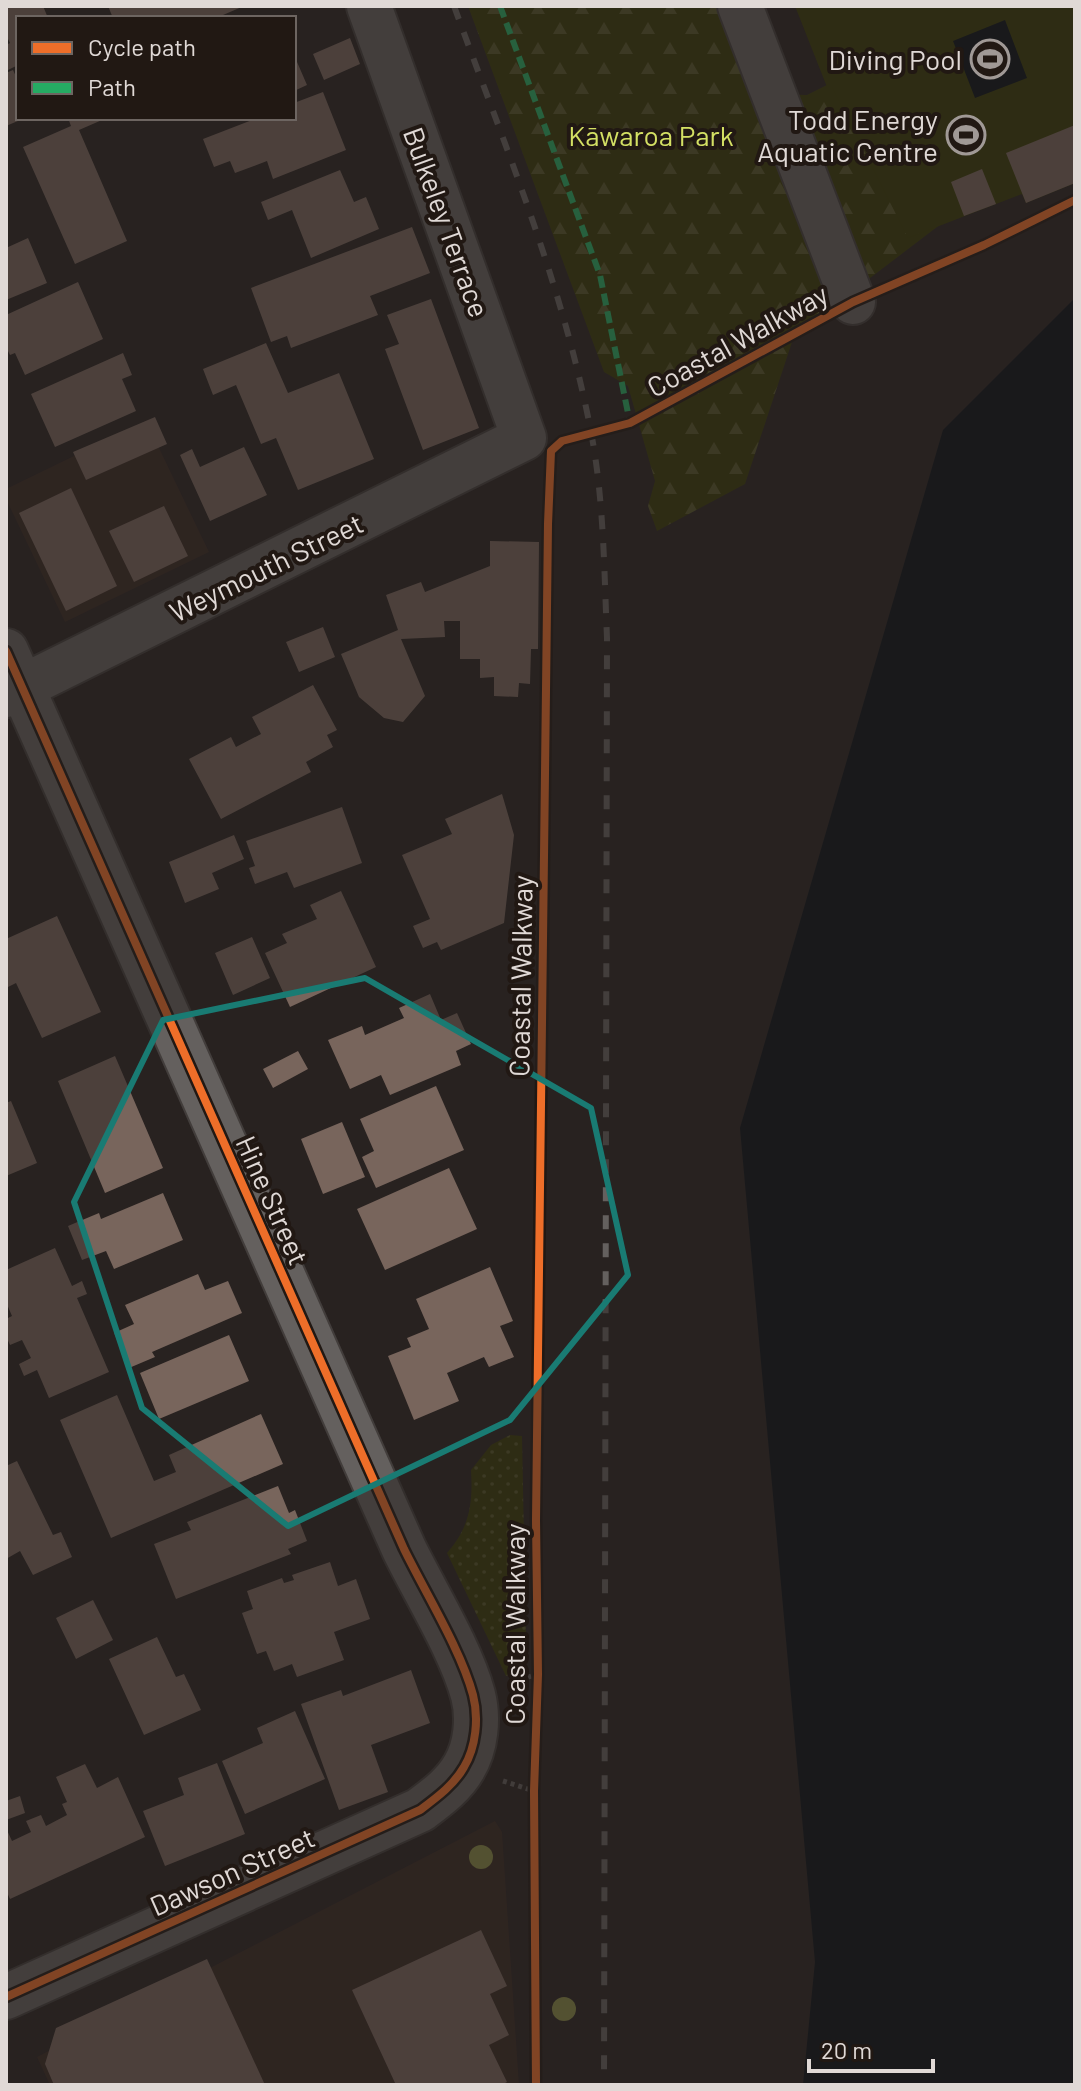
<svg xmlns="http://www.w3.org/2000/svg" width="1081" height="2091" viewBox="0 0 1081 2091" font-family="Barlow,sans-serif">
  <defs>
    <pattern id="grass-dots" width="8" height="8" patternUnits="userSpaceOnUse" patternTransform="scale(2)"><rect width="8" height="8" fill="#373905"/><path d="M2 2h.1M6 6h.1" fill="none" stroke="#545529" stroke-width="1.8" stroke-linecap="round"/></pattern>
    <pattern id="forest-firs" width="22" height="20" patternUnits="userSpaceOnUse" patternTransform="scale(2)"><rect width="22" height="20" fill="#373905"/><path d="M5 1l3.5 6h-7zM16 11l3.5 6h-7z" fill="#545529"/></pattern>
  </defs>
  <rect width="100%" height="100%" fill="#282220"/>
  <!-- built -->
  <path fill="#372821" d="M146,421l63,131 -144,70 -59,-123v-10z
    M495,1821l7,11 17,253h-469l-13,-28z"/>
  <!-- grass -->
  <path fill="url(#grass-dots)" d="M510,1435l12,1 4,204 -4,32 -16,4 -59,-123c23,-26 26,-50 24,-83l20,-25z"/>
  <!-- forest -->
  <path fill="url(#forest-firs)" d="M468,6h261l35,88 43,1 34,-17 127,115 -31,34 -143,109 -49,148 -88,47 -9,-25 7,-25 -27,-95 -24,-14z"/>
  <!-- pitch -->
  <path fill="#373905" d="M795,6h280v177l-49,20 -4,-9 -114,44 -76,-151h-5z"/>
  <!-- water -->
  <path fill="#070f16" d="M1005,20l22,58 -52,20 -22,-57z
    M1075,298v1787h-272l12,-123 -75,-834 203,-698z"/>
  <!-- building -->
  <path fill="#78655c" d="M6,6h37l5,12h-30v47l-12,6v-26l4,-2 -4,-8z
    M108,6h136l-28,12h-103z
    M350,38l10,26 -36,16 -11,-26z
    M294,55l13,30 -13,6z
    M13,70l5,11v37h7l-19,8v-53z
    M323,92l23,58 -73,29 -6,-18 -32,12 -5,-12 -16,6 -11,-28 54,-21h37v-15z
    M68,118h33l1,2 -23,10 48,111 -52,23 -52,-117 48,-21z
    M1075,125v58l-49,20 -20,-50z
    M982,169l14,35 -32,12 -13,-34z
    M340,170l14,32 12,-5 13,32 -68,29 -19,-48 -24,10 -7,-18z
    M412,227l18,46 -60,23 8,19 -87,33 -4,-12 -16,6 -20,-54z
    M28,238l19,45 -41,17v-52z
    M78,282l25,57 -78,36 -10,-22 -5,2 -4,-8v-32z
    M431,299l48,129 -56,22 -38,-101 14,-5 -12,-29z
    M266,343l22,50 51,-20 35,86 -76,31 -22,-52 -15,6 -25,-59 -23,10 -10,-26z
    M123,353l9,22 -10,4 14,32 -81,36 -24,-53z
    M155,417l12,27 -81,36 -13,-28z
    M244,447l23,48 -57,26 -30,-66 12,-6 8,18z
    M71,488l46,98 -51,25 -47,-98z
    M164,506l24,50 -54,26 -25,-51z
    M490,541l49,1 -1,107h-7l-1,35 -11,-1 -1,14 -24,-1v-19l-14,1v-19h-20v-38h-16l1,16 -44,2 24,57 -22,26 -19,-4 -25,-21 -18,-43 57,-24 -12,-35 35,-13 4,10 65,-26z
    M323,627l12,30 -36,15 -13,-30z
    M313,685l24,45 -10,5 6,12 -27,15 5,10 -90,47 -32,-60 42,-22 5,10 25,-13 -9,-17z
    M502,794l12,41 -10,88 -63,27 -4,-8 -14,6 -10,-22 17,-7 -28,-64 50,-21 -7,-15z
    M342,807l20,56 -68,25 -7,-16 -32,12 -6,-16 6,-2 -9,-25z
    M234,835l10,24 -32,14 7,16 -34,14 -16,-41z
    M341,891l35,76 -86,40 -25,-54 22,-10 -5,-9 35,-15 -7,-14z
    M57,916l44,96 -59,26 -26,-55 -8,4 -2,-5v-43z
    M252,937l18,41 -37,17 -18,-42z
    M430,994l11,26 16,-7 14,31 -15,7 5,14 -71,30 -9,-20 -31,14 -22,-49 34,-14 3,9 39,-17 -5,-10z
    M298,1051l10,18 -35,19 -10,-19z
    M115,1056l48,112 -58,25 -47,-112z
    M436,1086l28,64 -88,38 -14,-31 12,-6 -14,-32z
    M11,1101l26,62 -31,13v-73z
    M342,1122l23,55 -42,17 -22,-55z
    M449,1168l28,61 -92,41 -28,-61z
    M163,1193l20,47 -69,29 -8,-18 -24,9 -14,-34 31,-13 2,6z
    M55,1248l17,38 10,-5 5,13 -10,4 32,74 -60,26 -12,-28 -13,6 -5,-12 12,-6 -9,-18 -12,5 -4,-9v-17l6,-3 -6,-14v-32z
    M490,1267l23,54 -13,5 14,31 -25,10 -5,-10 -37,16 12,28 -45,19 -26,-64 23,-9 -4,-9 22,-9 -13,-30z
    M198,1274l7,16 23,-9 14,32 -90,39 3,5 -26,11 -15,-35 20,-9 -9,-19z
    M229,1335l20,46 -90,38 -19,-46z
    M117,1395l37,86 22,-9 -7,-17 92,-41 22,50 -172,74 -51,-118z
    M17,1461l36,74 8,-3 11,25 -39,18 -13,-24 -14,8v-93z
    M278,1486l11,27 6,-3 12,31 -19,8 3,5 -115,45 -22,-55 37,-14 -4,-8z
    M330,1562l8,24 18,-7 14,40 -36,13 10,28 -47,17 -5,-13 -18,7 -8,-20 -9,3 -15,-41 11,-4 -6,-18 35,-13 2,5 10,-3 -2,-5z
    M93,1600l20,40 -37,19 -20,-41z
    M157,1637l19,40 8,-3 17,36 -57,25 -35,-76z
    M411,1670l19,53 -59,22 17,47 -49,18 -38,-106 40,-14 2,6z
    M295,1711l30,68 -80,35 -23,-53 41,-18 -6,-15z
    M217,1763l28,71 -80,32 -22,-55 41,-16 -6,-17z
    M85,1764l12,24 21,-11 27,60 -135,62 -4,-9v-62l6,13 19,-9 -5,-11 15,-6 5,11 21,-11 -5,-11 5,-2 -11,-25z
    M20,1796l5,17 -19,7v-19z
    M481,1930l26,56 -17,8 19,41 -20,10 18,37 -6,3h-105l-44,-95z
    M207,1959l58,126h-211l-9,-21 11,-36z"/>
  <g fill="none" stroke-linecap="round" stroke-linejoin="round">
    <defs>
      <path id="minor" d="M740,6l113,296
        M6,651l398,898c21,43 57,101 69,146 6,23 3,52 -9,72 -10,18 -28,31 -44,43l-414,187
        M6,695l518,-257 -155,-432"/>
    </defs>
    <!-- minor casing -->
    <use href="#minor" stroke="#423d3b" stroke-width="48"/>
    <!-- path -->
    <path stroke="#5f5b59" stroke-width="5" stroke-dasharray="4 4" stroke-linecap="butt" d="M512,1682l26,-8
      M503,1781l31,10"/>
    <!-- minor -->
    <use href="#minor" stroke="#64605e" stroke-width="44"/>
    <!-- rail -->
    <path stroke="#64605e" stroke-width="6" stroke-dasharray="14 14" stroke-linecap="butt" d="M454,6c51,140 109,279 137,426 13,68 13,137 16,206l-3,1447"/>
    <!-- quiet -->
    <path stroke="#26ab63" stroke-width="6" stroke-dasharray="12 6" stroke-linecap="butt" d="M500,6l100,269 30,148"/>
    <defs>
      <path id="cycleway" d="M6,651l398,898c21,43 57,101 69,146 6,23 3,52 -9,72 -10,18 -28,31 -44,43l-414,187
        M536,2085l-2,-294 4,-117 -2,-154 12,-996 3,-73 11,-10 68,-18 223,-121 131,-57 91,-45"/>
    </defs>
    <!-- cycleway casing -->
    <use href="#cycleway" stroke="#211813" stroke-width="13"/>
    <!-- cycleway -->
    <use href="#cycleway" stroke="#ee6e29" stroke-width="8"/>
  </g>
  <!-- trees -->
  <g fill="#878a45">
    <circle cx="481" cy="1857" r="12"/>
    <circle cx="564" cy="2009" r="12"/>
  </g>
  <!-- marked area -->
  <path d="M0 0H1081V2091H0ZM365,978l226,130 37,167 -118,145 -222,106 -146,-118 -68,-206 89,-182z" fill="#282220" fill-opacity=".55" fill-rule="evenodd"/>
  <path fill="none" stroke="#197b73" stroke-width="6" stroke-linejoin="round" d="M365,978l226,130 37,167 -118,145 -222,106 -146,-118 -68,-206 89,-182z"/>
  <!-- icons -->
  <defs>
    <symbol id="stadium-ring" viewBox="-11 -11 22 22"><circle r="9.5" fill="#211813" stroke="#a09996" stroke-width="1.5"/><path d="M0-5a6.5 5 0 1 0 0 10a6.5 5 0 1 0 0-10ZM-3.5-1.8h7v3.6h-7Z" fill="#a09996"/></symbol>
  </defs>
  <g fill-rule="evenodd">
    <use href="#stadium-ring" x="968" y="37" width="44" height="44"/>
    <use href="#stadium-ring" x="944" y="113" width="44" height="44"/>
  </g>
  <g text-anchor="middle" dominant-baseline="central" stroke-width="8" stroke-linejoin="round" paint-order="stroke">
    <!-- poi labels -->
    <g font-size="28" fill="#e0d9d6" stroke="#211813" text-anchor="end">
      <text x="962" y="59">Diving Pool</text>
      <text x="938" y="119">Todd Energy<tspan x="938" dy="32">Aquatic Centre</tspan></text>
    </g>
    <!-- park labels -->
    <g font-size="28" fill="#d4e064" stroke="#211813">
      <text x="651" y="135">Kāwaroa Park</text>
    </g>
    <!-- street labels -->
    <g font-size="28" fill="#e0d9d6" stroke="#211813">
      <text transform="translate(447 222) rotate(70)">Bulkeley Terrace</text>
      <text transform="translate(737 340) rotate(-29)">Coastal Walkway</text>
      <text transform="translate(266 567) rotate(-26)">Weymouth Street</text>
      <text transform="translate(520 976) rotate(-89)">Coastal Walkway</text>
      <text transform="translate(273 1200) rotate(66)">Hine Street</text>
      <text transform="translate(514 1624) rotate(-90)">Coastal Walkway</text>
      <text transform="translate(232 1871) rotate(-24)">Dawson Street</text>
    </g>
  </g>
  <!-- border -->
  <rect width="1081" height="2091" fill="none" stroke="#e0d9d6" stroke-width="16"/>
  <!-- legend -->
  <rect x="16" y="16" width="280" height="104" fill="#211813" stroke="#6d6561" stroke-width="2"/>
  <rect x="32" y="42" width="40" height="12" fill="#ee6e29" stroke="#6d6561" stroke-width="2"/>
  <text x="88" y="56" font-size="24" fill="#e0d9d6">Cycle path</text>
  <rect x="32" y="82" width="40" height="12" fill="#26ab63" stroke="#6d6561" stroke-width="2"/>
  <text x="88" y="96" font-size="24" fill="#e0d9d6">Path</text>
  <!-- scale -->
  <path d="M809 2059v12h124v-12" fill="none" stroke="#e0d9d6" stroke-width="4"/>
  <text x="821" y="2059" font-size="24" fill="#e0d9d6" stroke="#211813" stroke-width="6" paint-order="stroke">20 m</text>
</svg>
